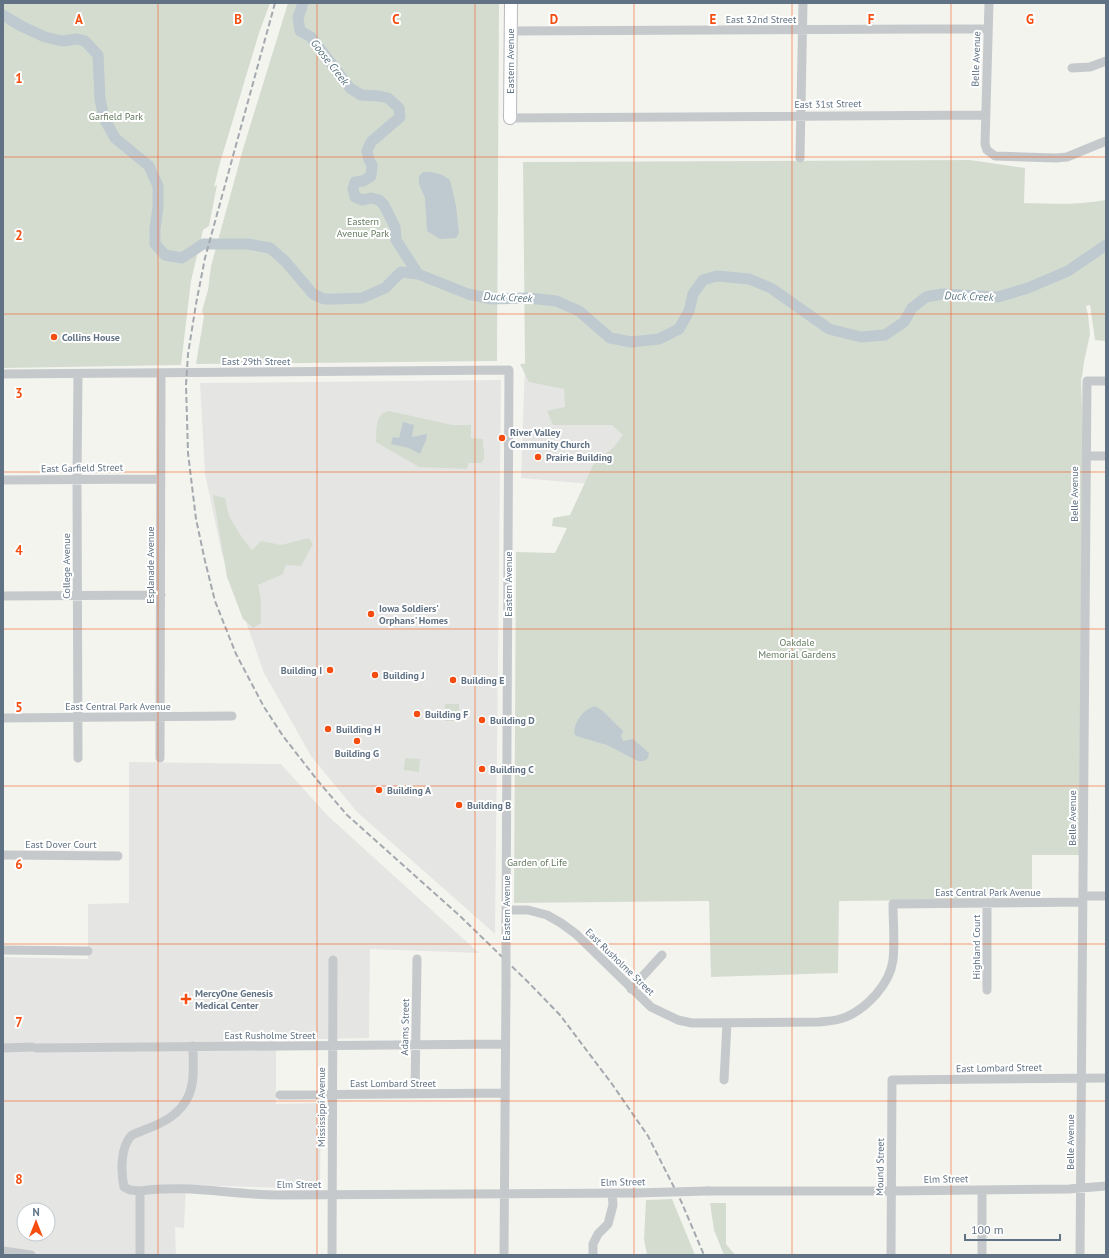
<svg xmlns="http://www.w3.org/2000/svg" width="1109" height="1258" viewBox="0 0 1109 1258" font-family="'PT Sans',sans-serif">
  <rect width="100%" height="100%" fill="#f4f4ef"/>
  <!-- built -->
  <path fill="#e5e6e3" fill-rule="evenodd" d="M525,363l170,2 -1,35 -105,84 -68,-6z
    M501,380l-6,554 -138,-122 -46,-56 -47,-83 -42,-119 -17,-80 -5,-91z
    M129,762l152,2 47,52 151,137 -109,-4 -1,89 -93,2v64l45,-1 -1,86 -134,-4 -2,43 -9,-1 1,28h-173v-298l85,2v-55l41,-1zM24,1210h24v24h-24z"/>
  <!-- green -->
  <path fill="#d4dcd0" d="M3,3h267l-11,30 -39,130 -6,24 3,-2 -8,41 -6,4 -12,51 -10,84 -178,3z
    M288,3h211l-2,358 -301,3 8,-48 -2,-5 6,-21 3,-24 32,-117z
    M970,160l55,8 -1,35c28,1 54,2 82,-3v141l-11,-1 -5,-35 -4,1 2,9 2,19 -6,28 -2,15 -1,2 2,56 -2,420h-49v44l-193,2 -1,72 -127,4 -2,-76 -195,2 2,-351 39,1 12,-25 -15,-2 1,-8 17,-3 24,-52 20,-16 9,-12 -11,-10h-59l-6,-14 18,-4 -1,-18 -35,-7 -9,-18 10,-1h-5l-2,-201z
    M389,411l63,14h19v13l12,1v9h1v12h-2v3h-14l-1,6 -48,-2 -43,-25c1,-13 -2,-28 13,-31z
    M213,495l12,3 4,18 12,20 11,14 9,-9 20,4 28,-7 4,6 -12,22 -15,-1 -3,9 -25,11 3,14v24l-8,5 -10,-9 -16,-42z
    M445,704h14v17h-14z
    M405,758l15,1 -1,13 -15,-2z
    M672,1199l23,56h-48l-3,-16 2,-39z
    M710,1203h16v41l9,11h-11l-10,-25z"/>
  <!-- water -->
  <path fill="#becacf" d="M423,172c12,0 18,1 27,8l6,26 3,27 -3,5 -16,1 -13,-8 -2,-33 -6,-14v-8z
    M403,422l11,3 -2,12 15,-3 -1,6 -6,14 -11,-6 -18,-4 2,-7 6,1z
    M595,706l8,5 20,20 -2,5 2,5 10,-2 16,14c0,7 -5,9 -11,8l-31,-16 -31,-9 -2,-3c1,-13 9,-23 21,-27z"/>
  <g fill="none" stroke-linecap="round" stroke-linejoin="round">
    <!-- river -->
    <path stroke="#becacf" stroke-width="11" d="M303,3l-5,15 2,13 11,6 39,51 11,7 18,1 9,2 11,10 1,9 -29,25 -4,9 2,9 3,5 -1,11 -8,5 -8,1 -2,7 2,8 8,3 8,-2 8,2 5,5 11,22 1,13 22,34
      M3,15l18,11 24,11 17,4 15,-2 8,2 13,14 2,44 4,19 11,20 34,28 9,20v21l-3,22v15l10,11 17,3 21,-14h45l22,4 15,13 28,33 11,5h12l26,-1 23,-10 16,-16 17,2 50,20 24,5 37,-1 27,3 23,10 31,27 21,4 28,-3 20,-10 10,-18 4,-17 10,-14 14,-4 32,3 22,9 58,41 32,8 24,-2 19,-13 8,-14 14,-11 16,-3 56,3 30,-9 40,-17 38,-26"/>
    <defs>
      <path id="major" d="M510,118l1,-115"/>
    </defs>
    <!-- major casing -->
    <use href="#major" stroke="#b6babe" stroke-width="14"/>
    <!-- minor -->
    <path stroke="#c6c9cc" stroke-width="9" d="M989,3l-4,141 2,6 8,6 61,2 11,-1 39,-16
      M510,31l418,-2h60
      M1072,68l18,-1 16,-6
      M510,118l475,-3
      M800,158l3,-155
      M3,374l506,-4 -3,552
      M1086,456h20
      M3,480l158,-1
      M3,596l158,-1
      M3,718l229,-2
      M78,758l-1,-279 1,-105
      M160,758l1,-385
      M3,855l115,1
      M1083,896h23
      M987,903v87
      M506,910h22l19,5 14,8 15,11 75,73 27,13 14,3 127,-1c9,-1 18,-1 27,-5 21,-9 44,-33 47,-57 2,-18 0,-38 0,-56l189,-2
      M3,950l85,1
      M631,989l31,-34
      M3,1048l29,-1
      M36,1048l469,-4
      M724,1080l3,-57
      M415,1094l2,-135
      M280,1095l225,-2
      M140,1191c46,-7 92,4 138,4 119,0 238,-1 357,-2
      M708,1191h183l178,-2 37,-3
      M3,1251l28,4
      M140,1255v-64l-10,-1 -6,-3c-3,-14 -4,-39 7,-51 3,-3 9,-4 13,-6 19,-7 36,-15 45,-35 6,-15 4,-33 4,-49
      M332,1255l1,-295
      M504,1255l2,-270
      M593,1255v-11l5,-10 10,-10 5,-19 -1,-12
      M891,1255l1,-175 214,-2
      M982,1255v-65
      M1080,1255l7,-874h19"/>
    <!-- major -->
    <use href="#major" stroke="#fff" stroke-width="12"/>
    <!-- rail -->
    <path stroke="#a3a9af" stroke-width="2" stroke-dasharray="6 3" stroke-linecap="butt" d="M275,3l-70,255 -9,46 -8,50 -2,31 2,68 8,66 9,42 10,40 21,53 28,53 19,29 35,45 29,34 114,102 67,65 32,33 52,69 36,52 33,65 23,54"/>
    <!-- minor-bridge -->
    <path stroke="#c6c9cc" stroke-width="9" d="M506,985v-63
      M635,1193l73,-2"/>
  </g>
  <!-- grid -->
  <path fill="none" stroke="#f54d0f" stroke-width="1" stroke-opacity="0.55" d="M158,3v1252M317,3v1252M475,3v1252M634,3v1252M792,3v1252M951,3v1252M3,157h1103M3,314h1103M3,472h1103M3,629h1103M3,786h1103M3,944h1103M3,1101h1103"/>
  <!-- markers -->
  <g fill="#f54d0f" stroke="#fff" stroke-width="1.5">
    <circle cx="54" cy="337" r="4"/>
    <circle cx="502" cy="438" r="4"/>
    <circle cx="538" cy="457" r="4"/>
    <circle cx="371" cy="614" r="4"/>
    <circle cx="330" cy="670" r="4"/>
    <circle cx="375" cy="675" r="4"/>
    <circle cx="453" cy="680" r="4"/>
    <circle cx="417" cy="714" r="4"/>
    <circle cx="482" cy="720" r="4"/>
    <circle cx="328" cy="729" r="4"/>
    <circle cx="357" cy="741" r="4"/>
    <circle cx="482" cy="769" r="4"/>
    <circle cx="379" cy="790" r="4"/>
    <circle cx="459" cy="805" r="4"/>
    <path d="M184 993h4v4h4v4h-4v4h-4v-4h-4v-4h4z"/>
  </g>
  <g text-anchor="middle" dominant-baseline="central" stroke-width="4" stroke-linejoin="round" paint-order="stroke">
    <!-- street labels -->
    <g font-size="10" fill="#607284" stroke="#fff">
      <text x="761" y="19">East 32nd Street</text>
      <text transform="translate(976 59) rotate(-88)">Belle Avenue</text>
      <text transform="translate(510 61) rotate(-90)">Eastern Avenue</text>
      <text transform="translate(828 104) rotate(-1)">East 31st Street</text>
      <text x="256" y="361">East 29th Street</text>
      <text transform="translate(82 468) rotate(-1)">East Garfield Street</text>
      <text transform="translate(1074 494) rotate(-90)">Belle Avenue</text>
      <text transform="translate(150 565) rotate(-90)">Esplanade Avenue</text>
      <text transform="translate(66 566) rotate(-90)">College Avenue</text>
      <text transform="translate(508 584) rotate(-90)">Eastern Avenue</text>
      <text x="118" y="706">East Central Park Avenue</text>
      <text transform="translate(1072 818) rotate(-90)">Belle Avenue</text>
      <text x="61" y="844">East Dover Court</text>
      <text x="988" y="892">East Central Park Avenue</text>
      <text transform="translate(506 908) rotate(-90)">Eastern Avenue</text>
      <text transform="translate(976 947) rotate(-90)">Highland Court</text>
      <text transform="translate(620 962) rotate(44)">East Rusholme Street</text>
      <text transform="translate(405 1027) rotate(-89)">Adams Street</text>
      <text x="270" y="1035">East Rusholme Street</text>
      <text transform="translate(999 1068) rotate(-1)">East Lombard Street</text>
      <text x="393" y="1083">East Lombard Street</text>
      <text transform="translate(321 1107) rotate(-90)">Mississippi Avenue</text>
      <text transform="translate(1070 1142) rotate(-90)">Belle Avenue</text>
      <text transform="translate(880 1167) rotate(-89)">Mound Street</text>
      <text transform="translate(946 1179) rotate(-1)">Elm Street</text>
      <text transform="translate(623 1182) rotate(-1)">Elm Street</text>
      <text x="299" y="1184">Elm Street</text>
    </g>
    <!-- park labels -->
    <g font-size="10" fill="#647a5f" stroke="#fff">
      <text x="116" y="116">Garfield Park</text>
      <text x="363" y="221">Eastern<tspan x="363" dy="12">Avenue Park</tspan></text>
      <text x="797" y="642">Oakdale<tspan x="797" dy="12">Memorial Gardens</tspan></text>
      <text x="537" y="862">Garden of Life</text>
    </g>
    <!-- poi labels -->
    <g font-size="10" font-weight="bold" fill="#607284" stroke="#fff" text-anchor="start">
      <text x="62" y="337">Collins House</text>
      <text x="510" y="432">River Valley<tspan x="510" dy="12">Community Church</tspan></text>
      <text x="546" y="457">Prairie Building</text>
      <text x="379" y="608">Iowa Soldiers'<tspan x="379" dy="12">Orphans' Homes</tspan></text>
      <text x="322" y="670" text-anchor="end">Building I</text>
      <text x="383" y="675">Building J</text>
      <text x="461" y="680">Building E</text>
      <text x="425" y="714">Building F</text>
      <text x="490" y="720">Building D</text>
      <text x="336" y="729">Building H</text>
      <text x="357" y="753" text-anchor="middle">Building G</text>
      <text x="490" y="769">Building C</text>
      <text x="387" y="790">Building A</text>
      <text x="467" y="805">Building B</text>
      <text x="195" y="993">MercyOne Genesis<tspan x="195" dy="12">Medical Center</tspan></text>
    </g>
    <!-- water labels -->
    <g font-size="11" font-style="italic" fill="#5b7682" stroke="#fff">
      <text transform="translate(330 62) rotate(52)">Goose Creek</text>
      <text transform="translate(969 296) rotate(2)">Duck Creek</text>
      <text transform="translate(508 297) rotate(3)">Duck Creek</text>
    </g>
  </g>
  <g font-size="13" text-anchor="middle" font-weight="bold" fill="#f54d0f" stroke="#fff" stroke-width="4" stroke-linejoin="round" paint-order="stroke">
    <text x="79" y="24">A</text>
    <text x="238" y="24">B</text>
    <text x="396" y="24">C</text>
    <text x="554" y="24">D</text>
    <text x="713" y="24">E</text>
    <text x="871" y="24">F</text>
    <text x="1030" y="24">G</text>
    <text x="19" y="83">1</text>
    <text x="19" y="240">2</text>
    <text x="19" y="398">3</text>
    <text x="19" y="555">4</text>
    <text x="19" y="712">5</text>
    <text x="19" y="869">6</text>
    <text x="19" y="1027">7</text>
    <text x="19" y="1184">8</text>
  </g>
  <!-- border -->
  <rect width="1109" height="1258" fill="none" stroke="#607284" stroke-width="8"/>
  <!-- north arrow -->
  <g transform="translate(36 1222)"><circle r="19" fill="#ffffff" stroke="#bfc7ce"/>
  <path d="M0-3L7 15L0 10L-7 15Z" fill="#f54d0f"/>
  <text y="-6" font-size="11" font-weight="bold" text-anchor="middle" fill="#607284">N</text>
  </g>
  <!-- scale -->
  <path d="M965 1234v6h95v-6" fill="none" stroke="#607284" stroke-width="2"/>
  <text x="971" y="1234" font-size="12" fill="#607284" stroke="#ffffff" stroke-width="3" paint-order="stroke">100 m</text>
</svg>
